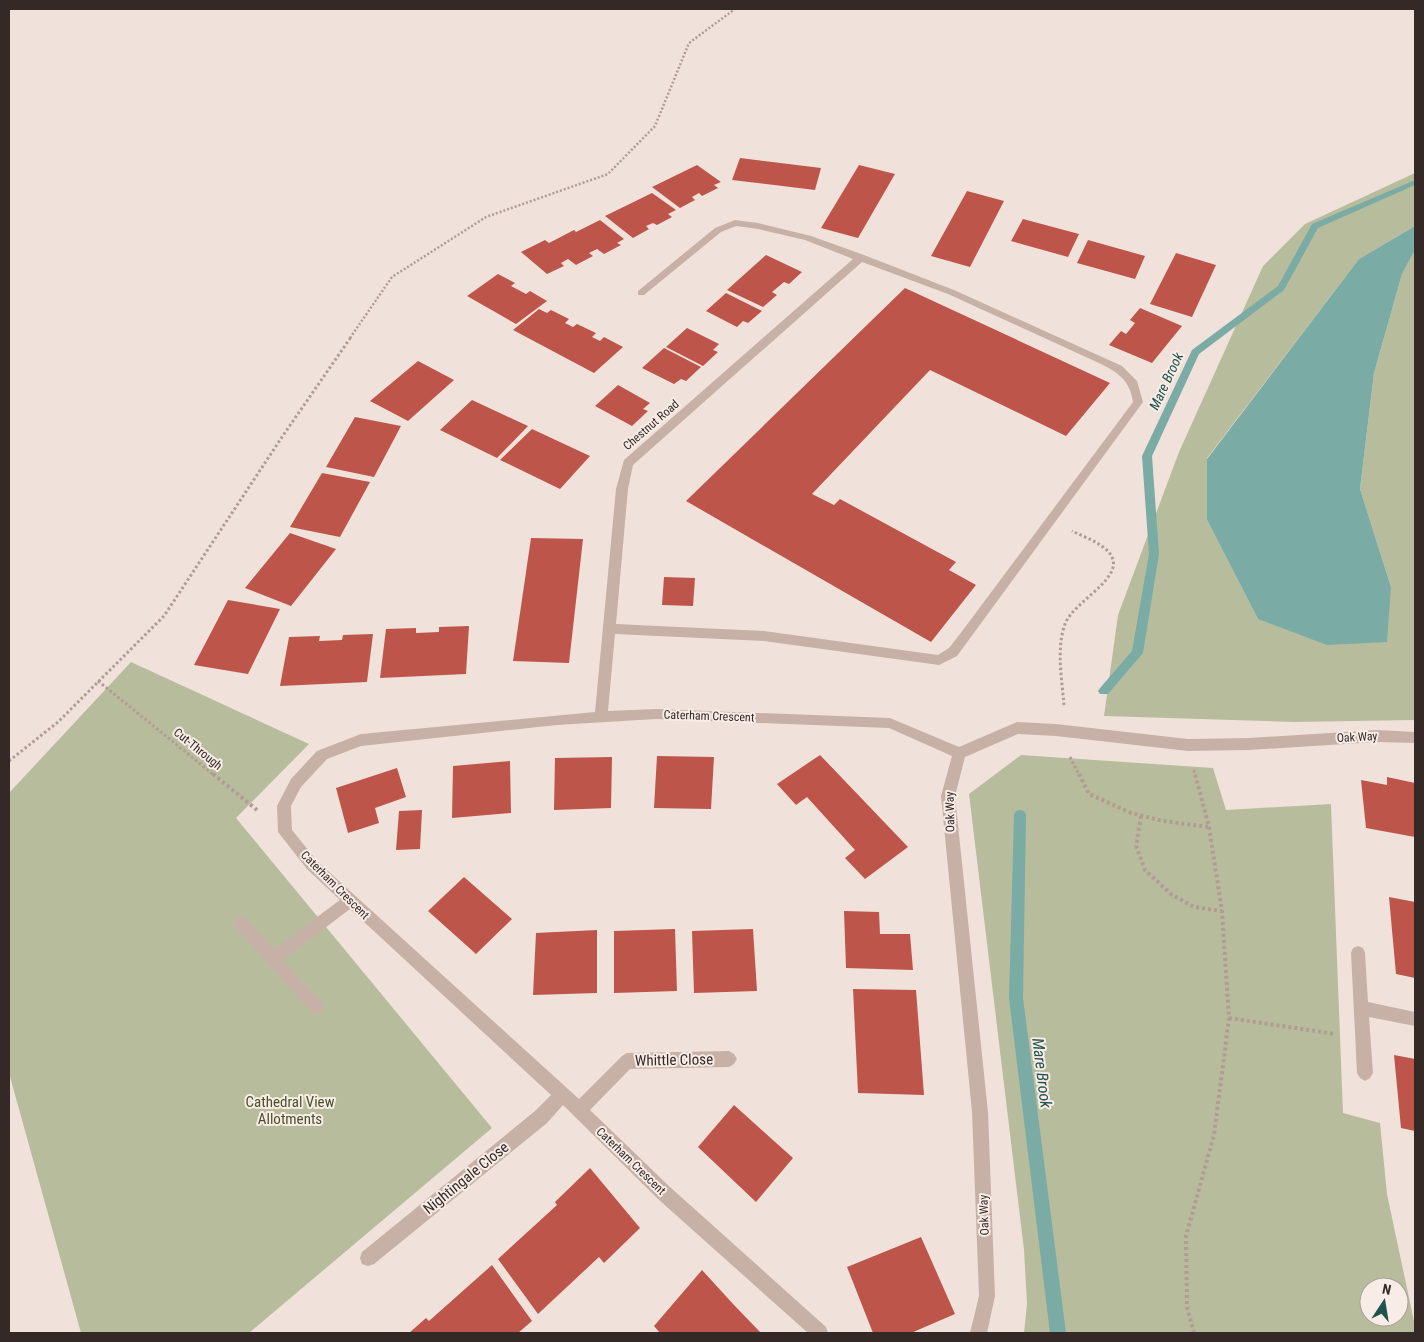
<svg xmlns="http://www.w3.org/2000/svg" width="1424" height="1342" viewBox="0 0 1424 1342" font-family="'Roboto Condensed',sans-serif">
  <rect width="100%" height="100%" fill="#f0e2da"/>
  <!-- green -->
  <path fill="#b7bd9c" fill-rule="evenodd" d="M1415,173v53l-56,33 -152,199v62l51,99 133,-32 -31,-98 14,-116 28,-99 13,-24v470l-122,2 -189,-6 14,-101 61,-163 84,-186 42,-42z
    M131,662l178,82 -73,74 256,310 -243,205h-168l-72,-260v-280z
    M1021,755l192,13 13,42 105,-6 12,309 37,10 7,71 28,132v7h-391l3,-29 -3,-54 -55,-456zM1369,1287h30v30h-30z"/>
  <!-- water -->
  <path fill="#7baba5" d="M1415,226v24l-13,24 -28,99 -14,116 31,98 -4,55 -60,3 -69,-26 -51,-99v-61l152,-200z"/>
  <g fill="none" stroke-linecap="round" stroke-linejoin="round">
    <!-- stream -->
    <path fill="#7baba5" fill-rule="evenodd" d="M1415,180v5l-97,43 -34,62 -85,64 -47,102 7,98 -16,99 -35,41h-8l-2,-3 2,-3 32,-37 17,-97 -7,-98 50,-106 86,-64 34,-62z
      M1020,810l4,1 2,4 -3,183 43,335h-16l-41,-335 5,-183 2,-4z"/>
  </g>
  <!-- building -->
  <path fill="#bd554b" d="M740,158l81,10 -6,22 -83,-10z
    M697,165l24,17 -7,3 4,3 -16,8 -3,-3 -7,4 3,3 -15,8 -28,-21z
    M859,165l36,9 -37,64 -37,-10z
    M967,191l37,10 -34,66 -39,-11z
    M652,193l24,17 -8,4 4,3 -15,8 -4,-2 -7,3 3,3 -16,9 -28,-22z
    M1023,219l56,15 -11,23 -57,-16z
    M600,220l24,19 -7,4 4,2 -17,9 -7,-5 -8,4 4,3 -17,9 -8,-6 -7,4 3,3 -17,8 -26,-22 24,-12 4,3 25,-13 2,2z
    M1088,240l57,16 -10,23 -58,-16z
    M1176,253l40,12 -24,52 -42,-13z
    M766,255l36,17 -13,12 -5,-2 -12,10 5,3 -14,12 -36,-17z
    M498,274l17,9 -4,3 15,8 4,-3 17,10 -31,23 -49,-28z
    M905,288l205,95 -44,53 -136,-66 -118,124 22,11 6,-6 116,63 -7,8 27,15 -45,57 -245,-141z
    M726,293l36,18 -14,12 -5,-2 -6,6 -31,-16z
    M1140,308l42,18 -30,37 -43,-18 12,-14 5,3 5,-6 4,-5 -5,-3z
    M539,309l8,4 4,-3 18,9 -4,4 8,4 4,-3 19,9 -4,4 8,4 4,-4 19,10 -29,26 -81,-43z
    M687,328l32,16 -6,6 5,2 -15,14 -37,-19z
    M664,348l37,19 -15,14 -5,-2 -7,5 -32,-16z
    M418,361l36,19 -46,41 -38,-20z
    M618,385l32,18 -7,6 5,2 -16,15 -37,-20z
    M472,400l56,26 -31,32 -57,-28z
    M355,417l46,9 -27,51 -48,-10z
    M532,429l58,27 -30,33 -60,-29z
    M322,473l48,9 -30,55 -50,-10z
    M290,533l46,16 -45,57 -46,-18z
    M531,538l52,1 -14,124 -56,-2z
    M664,577l31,1 -2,28 -31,-1z
    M228,600l52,9 -32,65 -54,-9z
    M469,626l-3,48 -86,4 6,-49 30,-1v5l23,-1v-5z
    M373,634l-6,48 -87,4 9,-49 31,-1 -1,5 23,-1 1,-5z
    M820,755l88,92 -43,32 -20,-21 10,-8 -48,-53 -11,8 -19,-21z
    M657,756l57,1 -3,52 -57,-1z
    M612,757l-1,51 -57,2 1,-52z
    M510,761l1,52 -59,5 1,-52z
    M397,768l9,29 -31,11 4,15 -31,10 -12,-45z
    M1387,777l28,6v54l-49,-9 -5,-48 26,5z
    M422,810l-2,39 -24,1 3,-39z
    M464,877l48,42 -36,35 -48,-43z
    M1389,897l26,5v76l-19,-4z
    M844,911l35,1 1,22h30l3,36 -67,-2z
    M675,929l2,62 -63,2v-62z
    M753,929l4,62 -63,2 -2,-62z
    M597,930v63l-64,2 3,-62z
    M853,989l63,1 8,105 -66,-2z
    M1394,1055l21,4v72l-14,-3z
    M734,1105l59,53 -37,44 -58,-55z
    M590,1168l50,60 -36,35 -5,-6 -61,57 -40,-55 59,-54 -2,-3z
    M921,1237l34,77 -44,19h-38l-26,-66z
    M492,1265l40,56 -14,12h-109l17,-15 3,3z
    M702,1270l32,35 27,28h-101l-6,-7z"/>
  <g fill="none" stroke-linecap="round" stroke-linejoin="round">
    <!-- path-far2 -->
    <path stroke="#b29b92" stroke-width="2.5" stroke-dasharray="2 2" stroke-linecap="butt" d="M350,338l42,-61 94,-60 122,-43 47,-48 34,-83 46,-34"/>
    <!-- path-far1 -->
    <path stroke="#b29b92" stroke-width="3" stroke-dasharray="2.5 2.5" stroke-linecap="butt" d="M98,681l116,94
      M1064,705c-2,-25 -8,-56 1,-81 10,-26 73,-51 38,-77 -9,-7 -21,-11 -31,-16
      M1070,757l9,18
      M9,761l49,-39 106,-106 118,-179 69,-100
      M1194,770l1,5"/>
    <!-- path -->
    <path stroke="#b29b92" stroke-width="4" stroke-dasharray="3 3" stroke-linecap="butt" d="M213,774l44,36
      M1079,774l10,20 42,19 32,8 46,6
      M1141,816l-5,30 9,24 26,24 23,13 28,4
      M1229,1018l106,16
      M1194,1333l-7,-26 -1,-71 28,-101 15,-117 -7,-107 -13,-84 -14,-53"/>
    <!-- minor -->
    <path fill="#c7b1a7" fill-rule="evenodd" d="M735,220l23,3 53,13 53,19 90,35 168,76 15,15 6,21 -186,254 -18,9 -175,-24 -149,-7 -7,77 48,-2 234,9 69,29 58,-25 39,2 132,15 61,-1 128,-8 38,2v11l-38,-1 -128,8 -61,1 -132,-15 -38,-2 -53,23 -10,39 33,316 7,184 -8,37h-17l9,-37 -7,-184 -31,-316 11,-40 -63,-28 -233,-9 -99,6 -196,21 -34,13 -26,28 -10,19 1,24 25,31 262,238 43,-43 5,-3 102,-2 5,3 3,5 -3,5 -5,3 -99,2 -40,41 80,77 156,140 2,6h-20l-150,-134 -95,-94 -16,18 -173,141 -6,2 -6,-2 -2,-6 2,-6 173,-141 16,-16 -201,-186 -67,51 38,42 2,5 -2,5 -5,2 -5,-2 -75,-84 -2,-5 2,-5 5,-2 5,2 28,31 66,-49 -33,-31 -29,-37 -1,-26 2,-4 12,-23 26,-28 44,-17 234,-22 21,-223 8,-29 229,-201 -48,-19 -47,-11 -22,-3 -15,6 -77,63h-6v-4l77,-63zM862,262l86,32 153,70c18,9 29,17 32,38l-173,232 -11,14 -11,7 -174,-24 -148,-7 12,-135 5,-24z
      M1358,946l5,2 2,5 3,49 47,10v14l-46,-9 4,56 -3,5 -5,3 -5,-3 -3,-5 -6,-120 2,-5z"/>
  </g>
  <g text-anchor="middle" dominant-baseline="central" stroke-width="4" stroke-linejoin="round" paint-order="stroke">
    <!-- street labels -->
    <g font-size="12" fill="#342927" stroke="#f8ede6">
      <text transform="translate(651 425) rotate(-41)">Chestnut Road</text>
      <text transform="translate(709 716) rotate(2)">Caterham Crescent</text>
      <text transform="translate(1357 737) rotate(-3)">Oak Way</text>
      <text transform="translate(198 749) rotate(39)">Cut-Through</text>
      <text transform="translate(950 812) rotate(-91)">Oak Way</text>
      <text transform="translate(335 885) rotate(45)">Caterham Crescent</text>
      <text transform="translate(631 1161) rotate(44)">Caterham Crescent</text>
      <text transform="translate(984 1215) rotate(-92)">Oak Way</text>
    </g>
    <!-- water labels -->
    <g font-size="14" font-style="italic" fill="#20524e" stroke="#f8ede6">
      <text transform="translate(1166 381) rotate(-65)">Mare Brook</text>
    </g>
    <!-- near-street labels -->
    <g font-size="15" fill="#342927" stroke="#f8ede6">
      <text transform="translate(674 1060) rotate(-1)">Whittle Close</text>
      <text transform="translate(466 1178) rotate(-39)">Nightingale Close</text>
    </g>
    <!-- near-park labels -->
    <g font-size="15" fill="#49502d" stroke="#f8ede6">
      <text x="290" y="1102">Cathedral View<tspan x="290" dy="17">Allotments</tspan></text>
    </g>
    <!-- near-water labels -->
    <g font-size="16" font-style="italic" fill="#20524e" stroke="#f8ede6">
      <text transform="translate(1042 1073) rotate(83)">Mare Brook</text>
    </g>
  </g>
  <!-- border -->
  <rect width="1424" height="1342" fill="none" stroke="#342927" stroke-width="20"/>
  <!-- north arrow -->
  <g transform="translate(1384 1302) rotate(12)"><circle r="24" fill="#f8ede6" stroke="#aa9f9a"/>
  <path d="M0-4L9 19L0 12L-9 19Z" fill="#20524e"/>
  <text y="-8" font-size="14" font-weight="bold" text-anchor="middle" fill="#342927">N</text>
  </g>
</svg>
